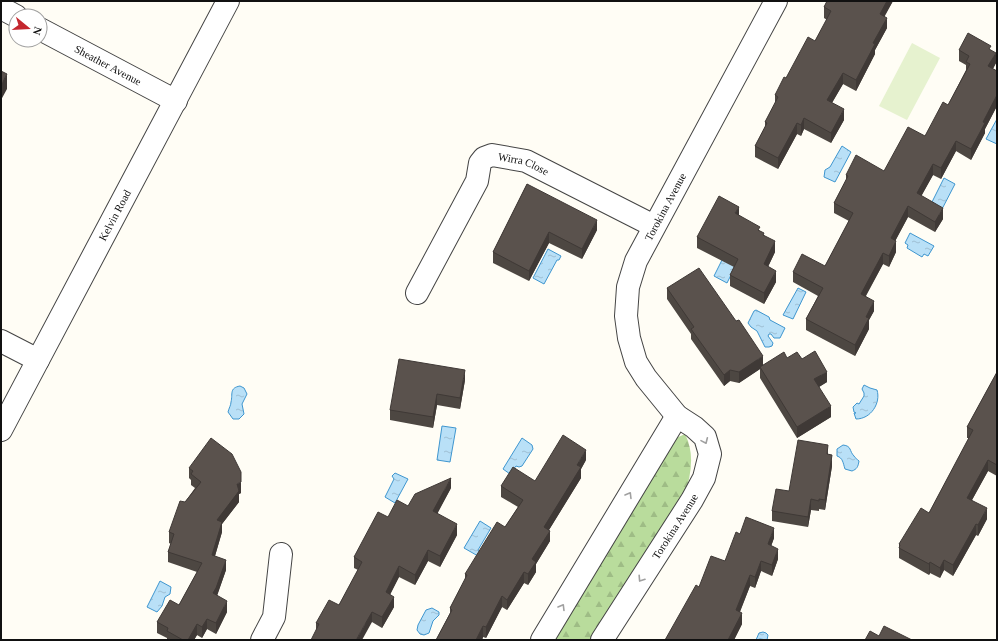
<svg xmlns="http://www.w3.org/2000/svg" width="998" height="641" viewBox="0 0 998 641" font-family="'Times New Roman',serif">
  <defs>
    <pattern id="forest-firs" width="22" height="20" patternUnits="userSpaceOnUse"><rect width="22" height="20" fill="#b9dc9c"/><path d="M5 1l3.5 6h-7zM16 11l3.5 6h-7z" fill="#9ebc85"/></pattern>
    <pattern id="water-ripples" width="26" height="14" patternUnits="userSpaceOnUse"><rect width="26" height="14" fill="#b9e0f7"/><path d="M2 4q2-2 4 0t4 0M15 11q2-2 4 0t4 0" fill="none" stroke="#9ebfd3"/></pattern>
  </defs>
  <rect width="100%" height="100%" fill="#fffdf5"/>
  <!-- forest -->
  <path fill="url(#forest-firs)" d="M685,434c10,20 6,40 0,61l-94,145h-40l123,-201z"/>
  <!-- pitch -->
  <path fill="#e6f2cf" d="M912,43l28,15 -33,62 -28,-14z"/>
  <!-- water -->
  <path fill="url(#water-ripples)" stroke="#3f96cf" d="M997,119v25l-11,-5z
    M842,146l9,6 -16,30 -11,-5 1,-7 5,-3z
    M944,178l11,6 -14,27 -11,-5z
    M910,233l24,13 -6,10 -4,-2 -2,3 -15,-9 1,-3 -3,-2z
    M548,249l13,7 -2,4h-2l-13,24 -11,-6z
    M725,254l13,7 -11,22 -13,-7z
    M798,288l8,4 -13,27 -10,-4z
    M756,310l13,7 1,3 15,8 -5,10h-6l-3,-4h-2l-1,2 5,7 -1,3 -3,1h-4l-8,-16 -6,-4 -3,-4 6,-12z
    M864,385l6,3 7,2c4,13 -6,29 -21,29l-2,-6h2l-2,-1 -1,-5 4,-4 2,1 5,-8v-3l-2,-4z
    M240,386l4,2 3,6 -5,10 2,10 -5,5h-6l-5,-7c1,-4 3,-7 3,-10 2,-8 -2,-14 9,-16z
    M442,426l14,2 -6,34 -13,-2z
    M522,438l10,7 1,4 -11,17 -3,1 -3,-1 -6,8 -7,-5z
    M843,445c9,1 6,6 11,11 1,2 3,3 5,5 -1,6 -2,8 -7,10l-7,-2c-2,-6 -2,-11 -8,-13v-7z
    M395,473l13,6 -13,24 -10,-6 9,-18 -2,-3z
    M480,521l11,7 -13,22 2,3 -2,3 -14,-8z
    M160,581l11,6 -1,7 -5,3 -3,9 -5,6 -10,-5z
    M432,608l7,4v3l-6,6 -4,12 -5,2 -4,-1 -3,-4 1,-5 8,-15z
    M763,632l3,1 2,2 -1,5 -7,-1 -4,1 3,-7z"/>
  <g fill="none" stroke-linecap="round" stroke-linejoin="round">
    <defs>
      <g id="street">
        <path d="M1,8l15,8"/>
        <path id="s1" d="M40,29l136,72"/>
        <path id="s2" d="M417,293l60,-112 3,-18 4,-5 8,-3 34,6 128,65"/>
        <path d="M1,341l37,19"/>
        <path id="s3" d="M1,430l227,-429"/>
        <path d="M262,640l12,-23 7,-63"/>
        <path d="M542,640l135,-224"/>
        <path id="s4" d="M602,640l90,-140 12,-22 6,-24 -5,-17 -11,-10 -17,-11 -31,-38 -10,-16 -7,-24 -3,-22 2,-29 8,-26 140,-260"/>
      </g>
    </defs>
    <!-- street casing -->
    <use href="#street" stroke="#444" stroke-width="24"/>
    <!-- street -->
    <use href="#street" stroke="#fff" stroke-width="22"/>
  </g>
  <!-- wall -->
  <path fill="#4d4742" d="M827,1h66l-9,15 3,12 -12,22v4l-19,37 -13,-7 -11,19 12,17 -13,23 -27,-14 -3,7 -4,-2 -19,35 -23,-12v-11l10,-19v-5l10,-18v-9l11,-17 29,-37 12,-21 -3,-2v-11z
    M959,50h32l5,13 -3,6 4,2v35l-12,23v4l-14,27 -15,-9 -15,28 -8,-4 -12,21 22,23 -8,13 -27,-15 -13,24 1,11 -7,15 -6,-3 -17,32 8,15 -5,9v9l-14,27 -49,-26v-11l12,-23 -25,-14v-10l32,-6 24,-45 -15,-8v-10l12,-23v-5l38,-4 41,-35 23,-31 18,-35v-5l-7,-4z
    M527,184l70,46 -15,29 -33,-16 -20,38 -36,-18v-11z
    M739,215l21,16 4,4 11,17 -7,15 8,15 -12,22 -34,-18v-11l4,-8 -37,-19v-11z
    M667,288l96,77 24,-7 15,1 25,23 -8,5 12,30 -34,21 -37,-60v-9l-21,14 -9,-2 -6,5 -33,-47v-5l-24,-35z
    M997,372v104l-9,-5 -16,29 15,19 -9,17 -2,-1 -23,41 -9,-6 -4,8 -10,-5 -1,2 -30,-17v-14l30,-31 40,-75h-2v-11z
    M465,380l-5,29 -23,-4 -4,23 -43,-8v-10z
    M828,454l4,12 -7,44 -6,-1v2l-8,-1 -3,17 -36,-6v-10l17,-20z
    M586,460l-5,9v9l-32,52 1,11 -14,23v8l-8,13 -4,-2 -17,27 -5,-3 -16,31 -3,-1 -1,3h-46l14,-27v-5l15,-28v-6l40,-47 13,-20 -17,-10v-11l34,-5z
    M189,468l52,25 -2,1v8l-17,22v8l-7,24 11,14 -9,25 10,17 -11,22 -9,-5 -5,9 -5,-3 -3,5h-27v-2l-10,-5v-11l22,-17 18,-33 -29,-10v-10l3,-8 -2,-1v-11l16,-30 10,-14 -4,-3v-5l-2,-2z
    M451,488l-14,25 20,22 -17,32 -12,-6 -13,24 -16,-8 -9,17 4,13 -12,21 -10,-6 -56,8v-7l23,-18 19,-35 -4,-2v-11l34,-40 20,-11z
    M740,534l34,4 -3,8 7,13 -6,17 -11,-5 -6,17 -5,-2 -10,26 2,12 -8,16h-69l34,-53 26,-26z"/>
  <!-- shaded-wall -->
  <path fill="#3f3936" d="M887,1h6l-13,24v-11z
    M887,18v10l-12,22v4l-19,37v-11l17,-37z
    M996,53v10l-8,14v-11z
    M843,73v11l-16,27v-11z
    M7,74v15l-6,11v-15z
    M997,95v11l-12,23v4l-14,27v-11l12,-27z
    M844,109v11l-13,23v-10z
    M804,118v11l-3,7v-11z
    M797,123v11l-19,35v-11z
    M956,141v10l-15,28v-11z
    M933,164v11l-16,29v-11z
    M908,206v11l-17,32v-11z
    M739,207v11l-4,-5z
    M943,208v11l-8,13v-10z
    M597,220v10l-15,29v-10z
    M549,232v11l-20,38v-10z
    M775,241v11l-11,23v-11z
    M896,241v11l-7,15v-11z
    M883,253v11l-22,40v-10z
    M776,271v11l-12,22v-11z
    M874,301v10l-5,9v9l-14,27v-11l11,-28z
    M763,356v10l-3,1v2l-21,14v-11z
    M465,370v10l-5,29v-11z
    M730,370v11l-6,5v-11z
    M827,372v10l-13,8v-11z
    M437,394v11l-4,23v-11z
    M831,406v11l-34,21v-11z
    M828,445v10l-1,-1z
    M586,450v10l-5,9v9l-37,60v-11l33,-62z
    M832,455v11l-7,44v-10z
    M988,460v11l-21,38v-11z
    M451,478v10l-18,34v-11z
    M241,482v11l-2,1v8l-17,22v8l-10,34v-11l5,-35 20,-36z
    M811,499v11l-3,17v-10z
    M987,508v11l-9,17v-11z
    M457,524v11l-17,32v-11z
    M976,524v11l-23,41v-11z
    M774,528v10l-6,17v-11z
    M550,531v10l-14,23v8l-8,13v-11l4,-15z
    M778,549v10l-6,17v-11z
    M428,550v11l-13,24v-10z
    M226,560v10l-10,29 -3,-6z
    M944,560v10l-4,8v-10z
    M761,561v10l-6,17v-11z
    M930,562v11l-1,2v-11z
    M399,566v11l-13,26v-11z
    M524,572v11l-17,27v-10z
    M750,575v11l-14,35v-11z
    M502,596v11l-16,31v-11z
    M394,597v10l-12,21v-11z
    M227,601v11l-11,22v-11z
    M372,612v10l-10,18h-6z
    M742,613v11l-8,16h-6z
    M207,619v10l-5,9v-11z
    M197,624v11l-3,5h-6z
    M483,626v11l-1,3h-6z"/>
  <!-- building -->
  <path fill="#5a524d" stroke="#3f3936" d="M827,1h60l-7,13 7,4 -14,25 2,1 -19,36 -13,-7 -16,27 17,9 -13,24 -27,-15 -3,7 -4,-2 -19,35 -23,-12 12,-23 -2,-1 13,-25 -3,-2 9,-18 2,1 22,-41 7,4 16,-30 -7,-4z
    M968,33l23,13 -2,3 7,4 -8,13 9,5v24l-14,27 2,1 -14,26 -15,-8 -15,27 -8,-4 -16,29 26,15 -8,14 -27,-16 -17,32 5,3 -7,15 -6,-3 -22,41 13,7 -8,16 3,1 -14,27 -49,-26 17,-31 -30,-16 9,-18 23,12 28,-53 -19,-10 14,-27 -2,-1 10,-20 28,16 24,-44 17,9 18,-34 5,3 22,-41 -4,-2 3,-6 -10,-6z
    M1,71l6,3 -6,11z
    M527,184l70,36 -15,29 -33,-17 -20,39 -36,-19z
    M719,196l20,11 -4,6 25,14 -2,3 6,3 -1,2 12,6 -11,23 12,7 -12,22 -34,-18 8,-16 -41,-22z
    M699,268l37,53 3,-1 24,36 -24,16 -9,-2 -6,5 -33,-46 3,-2 -27,-39z
    M815,351l12,21 -13,7 17,27 -34,21 -37,-60 24,-15 3,6 10,-6 5,7z
    M399,359l66,11 -5,28 -23,-4 -4,23 -43,-7z
    M997,372v93l-9,-5 -21,38 20,10 -9,17 -2,-1 -23,41 -9,-5 -4,8 -10,-6 -1,2 -30,-16 1,-3 -1,-1 22,-36 8,5 44,-83 -6,-3z
    M563,435l23,15 -9,15 4,2 -37,60 6,4 -18,28 4,3 -8,12 -4,-2 -17,28 -5,-4 -16,31 -3,-1 -7,14h-40l16,-30 -2,-2 17,-33 -2,-1 32,-52 8,5 18,-27 -22,-14 12,-19 22,14z
    M211,438l21,16 9,18v10l-4,2 2,7 -22,29 5,2 -10,33 14,5 -10,28 -3,5 14,8 -11,22 -9,-4 -5,8 -5,-3 -9,16h-5l-16,-9 1,-3 -11,-6 13,-22 9,5 23,-42 -34,-11 6,-18 -5,-2 11,-31 5,1 16,-20 -10,-8 2,-3 -4,-3z
    M798,440l30,5 -1,9 5,1 -7,45 -6,-1v2l-8,-2 -3,18 -36,-6 4,-22 13,2z
    M451,478l-18,33 24,13 -17,32 -12,-6 -13,25 -16,-9 -13,26 8,5 -12,20 -10,-5 -16,28h-45l8,-16 -3,-1 13,-23 10,5 23,-43 -8,-5 24,-45 10,5 9,-17 11,6 7,-12z
    M746,517l28,11 -6,16 10,5 -6,16 -11,-4 -6,16 -5,-2 -14,35 6,3 -14,27h-63l31,-55 3,2 12,-31 14,5 11,-29 4,2z
    M884,626l28,14h-47l5,-9 9,5z"/>
  <!-- one-way arrows -->
  <defs><path id="oneway-chevron" d="M-2-3.5L2.5 0L-2 3.5" fill="none" stroke-width="1.6" stroke-linecap="round" stroke-linejoin="round"/></defs>
  <g stroke="#a0a0a0">
    <use href="#oneway-chevron" transform="translate(705 441) rotate(66)"/>
    <use href="#oneway-chevron" transform="translate(629 495) rotate(-59)"/>
    <use href="#oneway-chevron" transform="translate(641 579) rotate(123)"/>
    <use href="#oneway-chevron" transform="translate(562 607) rotate(-59)"/>
  </g>
  <g text-anchor="middle" dominant-baseline="central" stroke-width="4" stroke-linejoin="round" paint-order="stroke">
    <!-- street labels -->
    <g font-size="11" fill="#111" stroke="#fff">
      <text stroke="none"><textPath href="#s1" startOffset="77">Sheather Avenue</textPath></text>
      <text stroke="none"><textPath href="#s2" startOffset="193">Wirra Close</textPath></text>
      <text stroke="none"><textPath href="#s4" startOffset="502">Torokina Avenue</textPath></text>
      <text stroke="none"><textPath href="#s3" startOffset="243">Kelvin Road</textPath></text>
      <text stroke="none"><textPath href="#s4" startOffset="135">Torokina Avenue</textPath></text>
    </g>
  </g>
  <!-- border -->
  <rect width="998" height="641" fill="none" stroke="#111111" stroke-width="4"/>
  <!-- north arrow -->
  <g transform="translate(28 28) rotate(108)"><circle r="19" fill="#ffffff" stroke="#a0a0a0"/>
  <path d="M0-3L7 15L0 10L-7 15Z" fill="#c4262e"/>
  <text y="-6" font-size="11" font-weight="bold" text-anchor="middle" fill="#111111">N</text>
  </g>
</svg>
